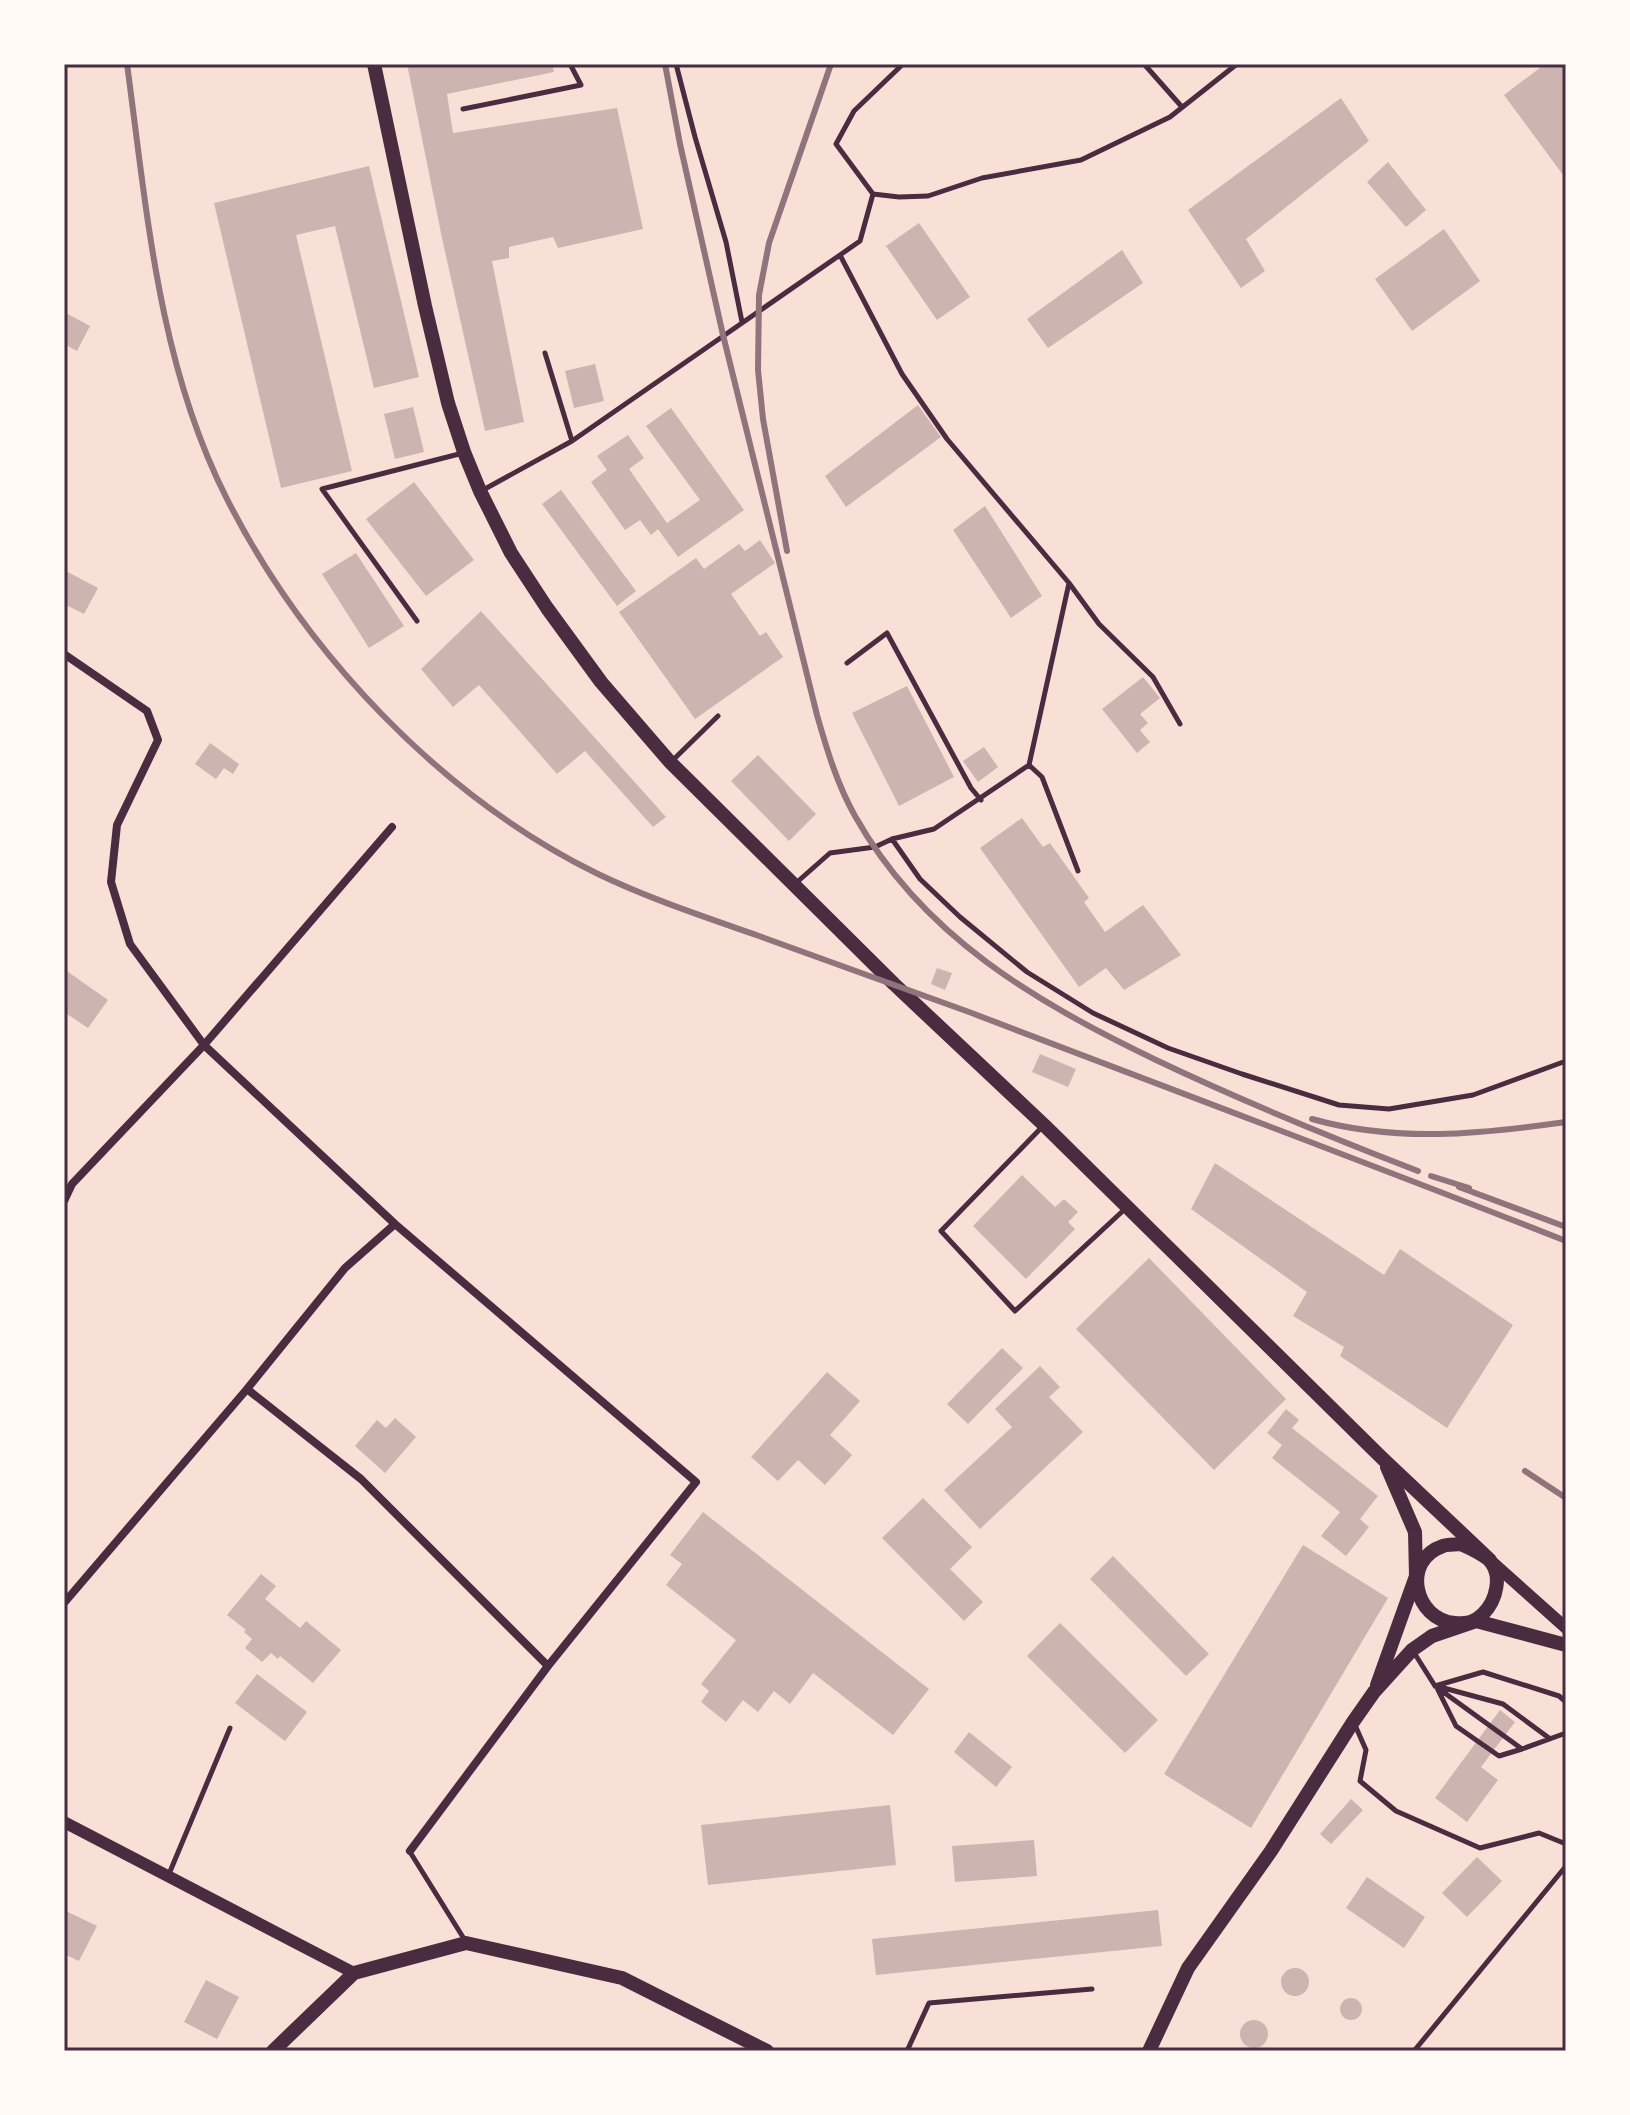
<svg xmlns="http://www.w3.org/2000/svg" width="1630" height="2115" viewBox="0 0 1630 2115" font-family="Lato,sans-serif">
  <rect width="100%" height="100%" fill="#f7e1d7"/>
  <!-- building -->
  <path fill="#ccb4b1" d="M407,64h145l2,8 -107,22 6,39 164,-25 26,121 -85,19 -5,-11 -44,10v11l-17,3 32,161 -39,9 -43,-193z
    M1545,64h21v115l-62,-84z
    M1341,98l28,43 -123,98 19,32 -24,17 -53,-78z
    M1388,162l38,48 -20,17 -39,-45z
    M369,166l50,211 -45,11 -39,-162 -39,9 56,236 -71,17 -67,-285z
    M919,223l51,74 -33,23 -51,-74z
    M1444,229l36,52 -68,50 -37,-52z
    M1122,250l21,33 -95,65 -21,-29z
    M64,312l26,14 -13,25 -13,-7z
    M595,364l9,37 -30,7 -9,-37z
    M918,405l23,32 -95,70 -21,-31z
    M413,407l11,45 -29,7 -11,-45z
    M671,408l73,102 -66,47 -20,-28 -7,6 -11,-15 -15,10 -34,-48 16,-12 -10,-14 31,-21 16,23 -15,11 38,54 33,-23 -54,-74z
    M414,482l60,78 -48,36 -60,-77z
    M561,490l75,101 -19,15 -75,-102z
    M985,506l57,90 -31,22 -58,-88z
    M760,540l15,23 -44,31 29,42 6,-4 17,25 -88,62 -76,-107 77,-54 8,11 35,-25 6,7z
    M356,553l48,73 -35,22 -47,-74z
    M64,570l34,18 -14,26 -20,-10z
    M481,611l185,206 -13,10 -68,-76 -28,23 -78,-89 -26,22 -32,-38z
    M1143,677l17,21 -20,16 8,9 -8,7 10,12 -13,11 -35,-44z
    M907,686l47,91 -55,29 -47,-93z
    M210,743l29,21 -6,10 -9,-6 -8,11 -21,-15z
    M984,747l14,20 -20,15 -15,-21z
    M758,755l58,59 -27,27 -58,-60z
    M1022,818l21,29 7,-4 39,55 -5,4 21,30 38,-27 38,50 -57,35 -18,-22 -27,19 -99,-139z
    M937,968l15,5 -7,17 -14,-6z
    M64,969l44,31 -20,28 -24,-16z
    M1040,1054l36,15 -8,18 -36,-15z
    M1215,1163l169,112 16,-26 113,76 -66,103 -107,-72 4,-9 -51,-31 14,-24 -116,-83z
    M1022,1175l33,32 9,-8 14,13 -10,10 7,7 -49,50 -53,-53z
    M1149,1258l137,141 -72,71 -138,-141z
    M1002,1348l21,20 -55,56 -21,-20z
    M1040,1366l20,21 -11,10 34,35 -103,97 -36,-39 68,-63 -17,-18z
    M827,1372l33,29 -30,34 22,20 -27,30 -27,-25 -20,21 -27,-24z
    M1286,1409l13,11 -7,8 86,68 -18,23 9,8 -23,29 -25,-20 19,-24 -68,-54 10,-13 -15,-12z
    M395,1418l21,19 -31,36 -30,-27 22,-26 9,8z
    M923,1498l49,49 -22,22 33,33 -19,19 -82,-83z
    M703,1512l226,177 -36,46 -80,-62 -23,31 -16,-13 -16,21 -15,-12 -17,22 -25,-20 8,-11 -8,-7 35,-44 -70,-55 16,-21 -12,-9z
    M1303,1545l85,53 -137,230 -87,-54z
    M1113,1556l96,98 -23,22 -96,-97z
    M261,1574l15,12 -11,13 35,29 6,-7 35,29 -28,33 -33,-27 -2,3 -7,-6 -9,9 -17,-14 7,-9 -8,-7 2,-2 -19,-15z
    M1060,1623l98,97 -33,33 -98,-97z
    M257,1674l50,38 -22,29 -50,-38z
    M1500,1710l15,12 -34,45 17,13 -31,42 -32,-24z
    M969,1732l43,35 -16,20 -42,-35z
    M1351,1799l12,11 -32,34 -11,-10z
    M890,1805l6,60 -188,20 -7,-60z
    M1034,1840l3,36 -82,6 -3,-36z
    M1477,1857l25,24 -35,36 -25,-24z
    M1367,1877l58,40 -21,31 -58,-40z
    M64,1910l33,16 -18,35 -15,-7z
    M1158,1910l4,36 -286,29 -4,-36z
    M1281 1982a14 14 0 1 1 28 0a14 14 0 1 1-28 0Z
    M206,1980l33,17 -22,42 -33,-17z
    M1340 2009a11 11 0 1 1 22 0a11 11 0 1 1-22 0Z
    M1240 2034a14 14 0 1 1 28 0a14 14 0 1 1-28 0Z"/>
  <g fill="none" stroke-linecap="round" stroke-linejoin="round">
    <!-- service -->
    <path stroke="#4a2c40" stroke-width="5" d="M676,64l19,73 31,105 16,80
      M1144,64l38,43
      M463,109l118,-24 -11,-21
      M873,194l26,3 29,-1 54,-18 99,-18 89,-43 67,-53
      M840,255l20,-14 13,-47 -37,-50 18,-33 49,-47
      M545,353l27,88
      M483,490l89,-49 268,-186 62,119 45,65 122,144 30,41 54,53 27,47
      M417,621l-95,-132 141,-36
      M847,663l40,-30 84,155 10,12
      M673,760l45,-44
      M1029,765l13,12 36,94
      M892,839l28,40 40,38 67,55 66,41 75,35 74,26 97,31 50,4 84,-14 93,-34
      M796,883l34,-30 45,-6 17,-8 42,-10 95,-64 40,-182
      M1043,1126l-102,105 74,80 111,-103
      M1413,1651l22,35 87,63 44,-16
      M1435,1686l48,-14 76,24 7,6
      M1440,1687l63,17 46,34
      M1438,1690l18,36 43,30 23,-7
      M1355,1725l11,25 -6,31 36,30 84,37 59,-15 27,11
      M410,1852l56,90
      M169,1874l61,-146
      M907,2051l22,-48 163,-14
      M1414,2051l152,-185"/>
    <!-- minor -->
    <path stroke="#4a2c40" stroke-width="8" d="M64,654l83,57 11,29 -41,85 -6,57 19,62 74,101 191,179 301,258 -148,184 -138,185
      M64,1201l8,-17 132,-139 188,-218
      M247,1389l114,90 187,187
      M64,1603l183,-214 98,-121 50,-44"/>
    <!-- tertiary -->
    <path stroke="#4a2c40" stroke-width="12" d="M1491,1561l75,67
      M64,1822l290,151"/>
    <!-- secondary -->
    <path stroke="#4a2c40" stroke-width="14" d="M374,64l51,242 23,97 16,49 16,39 31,62 36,55 54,74 69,80 224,222 150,141 339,334 107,101
      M1461,1544c9,4 20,9 27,15 16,15 8,42 -5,55 -8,8 -16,10 -28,9 -41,-3 -54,-63 -12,-77 5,-2 13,-1 18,-2z
      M1377,1685l39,-109 -1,-44 -28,-65
      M273,2051l81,-78 112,-30 156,35 145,73
      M1149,2051l39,-83 83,-117 82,-129 21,-30 38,-42 20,-14 44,-15 90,24"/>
    <!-- rail -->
    <path stroke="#8f747c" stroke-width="6" d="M127,64c20,147 31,298 99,433 78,155 215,300 372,377 52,25 107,43 161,62 70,25 140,50 210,76 199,76 399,151 597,229
      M665,64l15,80 43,191 94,380c10,35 20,69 38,101 68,121 181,186 301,244 86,41 174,77 262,111
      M787,551l-24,-132 -5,-49 1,-75 10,-52 62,-179
      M1312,1119c85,24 168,15 254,3
      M1431,1176l38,12
      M1459,1187l107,40
      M1525,1471l41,27"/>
  </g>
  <!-- border -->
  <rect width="1630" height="2115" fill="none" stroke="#fffaf5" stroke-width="132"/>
  <rect x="66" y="66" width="1498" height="1983" fill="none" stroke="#4a2c40" stroke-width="3"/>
</svg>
